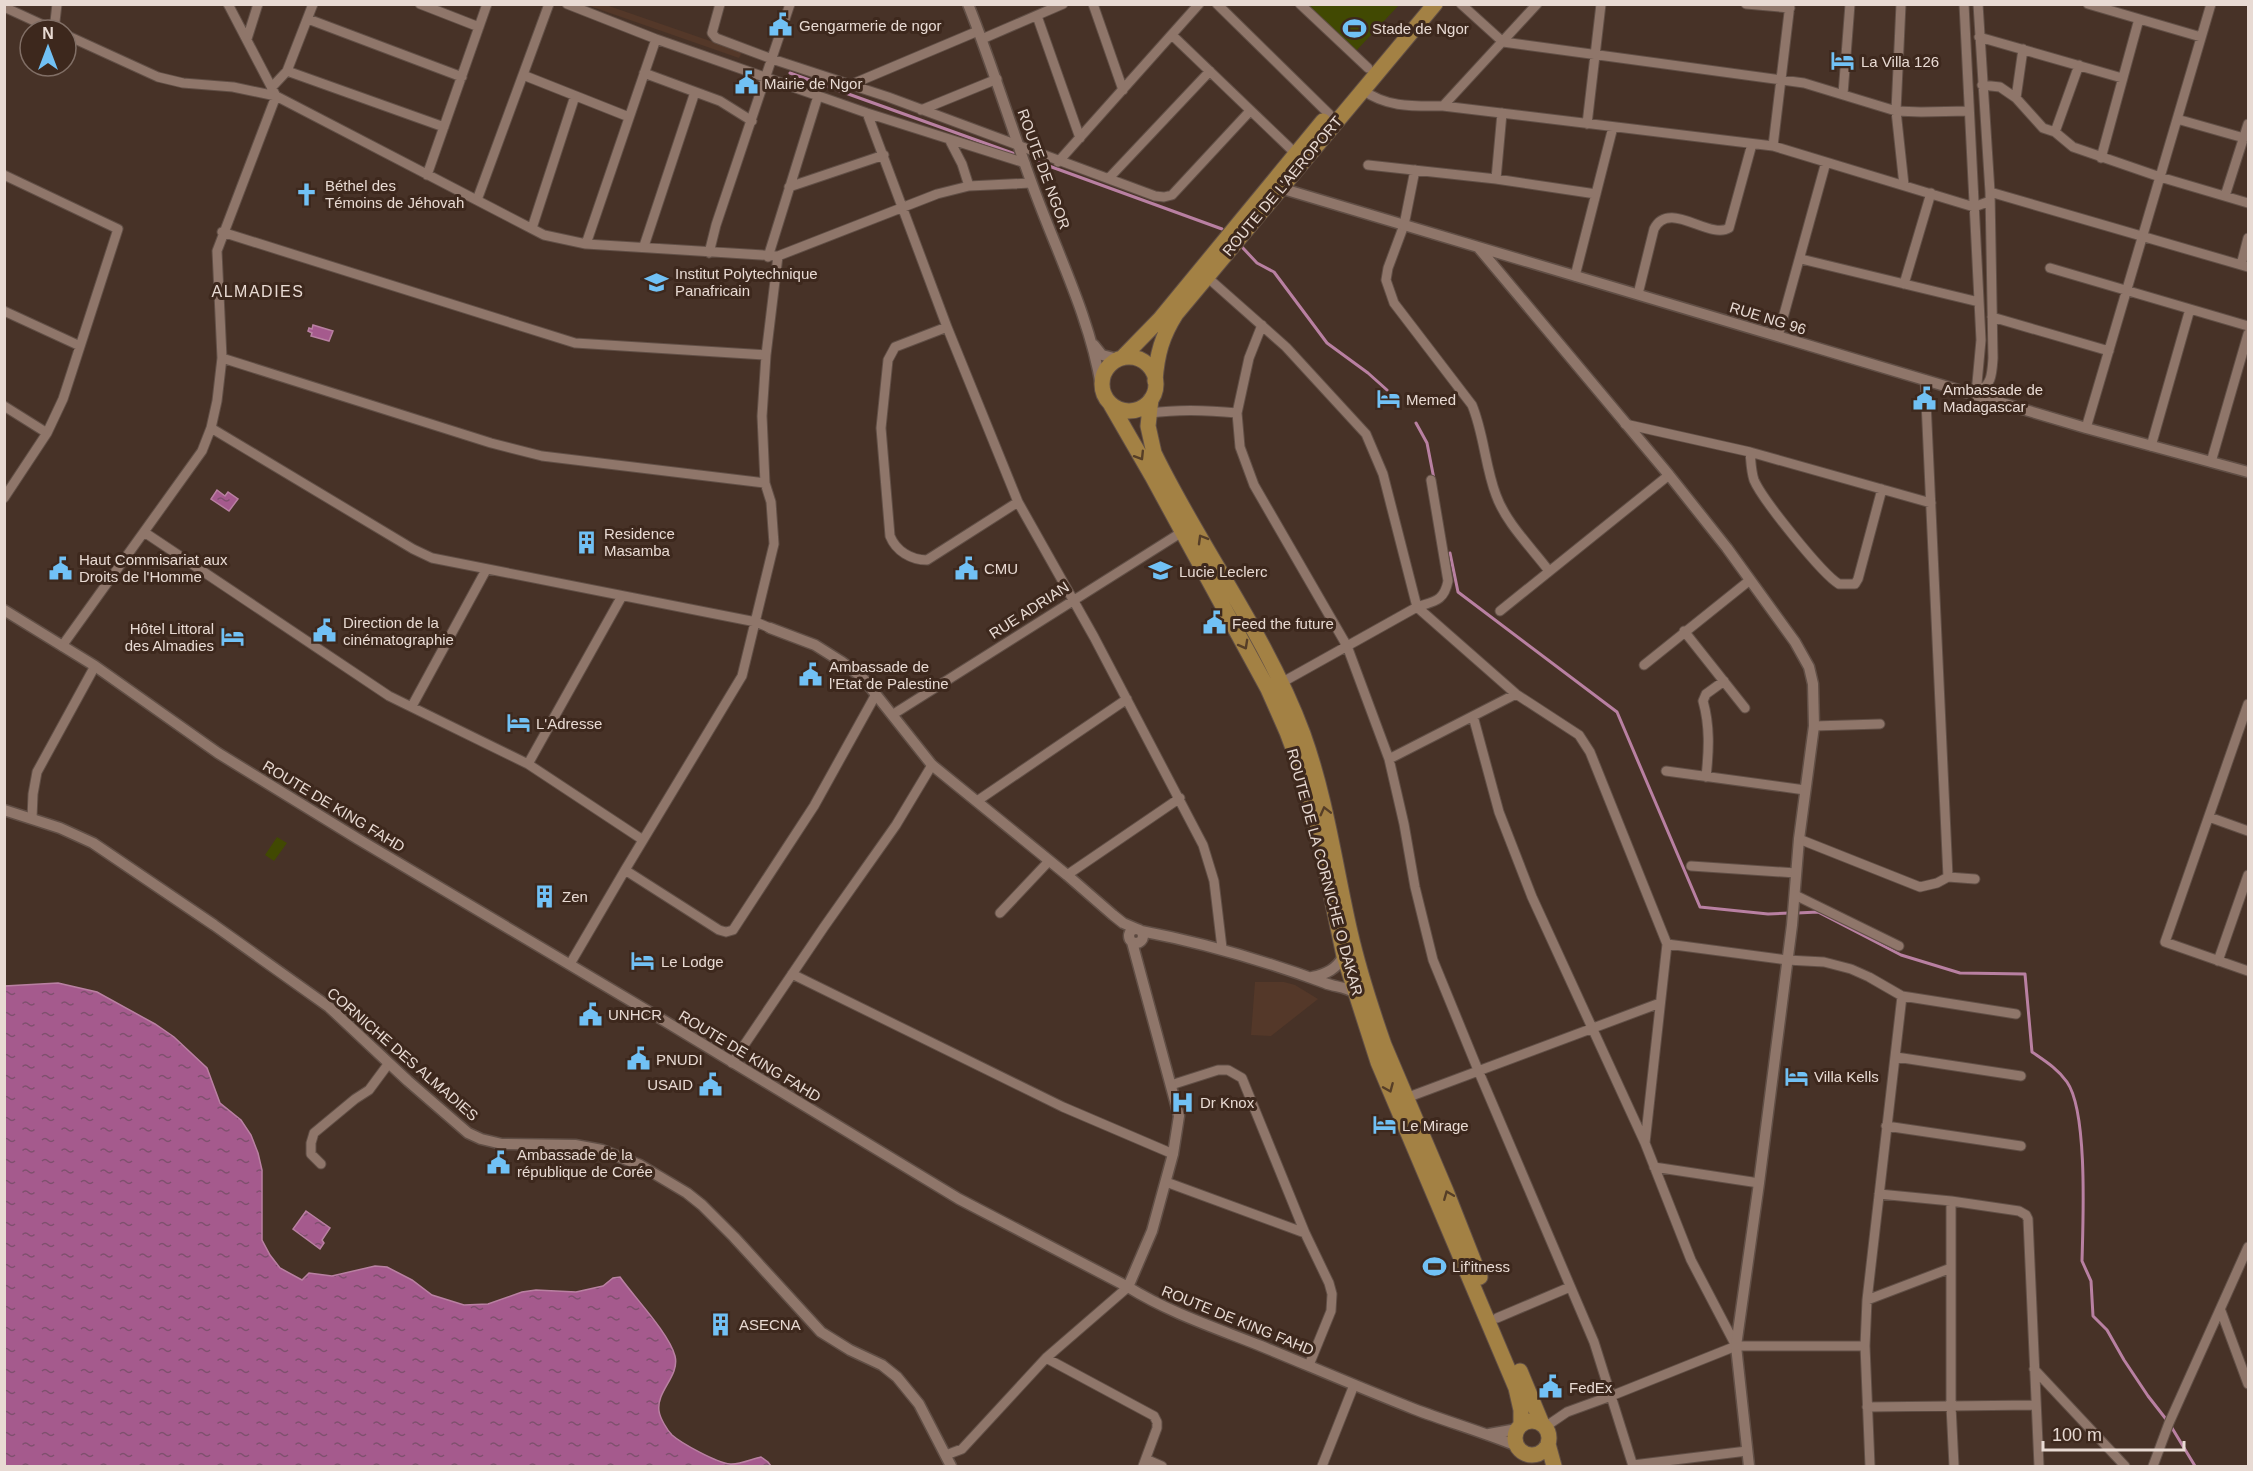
<svg xmlns="http://www.w3.org/2000/svg" width="2253" height="1471" viewBox="0 0 2253 1471" font-family="Helvetica,sans-serif">
  <defs>
    <pattern id="water-ripples" width="26" height="14" patternUnits="userSpaceOnUse" patternTransform="scale(1.5)"><rect width="26" height="14" fill="#a55a8d"/><path d="M2 4q2-2 4 0t4 0M15 11q2-2 4 0t4 0" fill="none" stroke="#7f506e"/></pattern>
  </defs>
  <rect width="100%" height="100%" fill="#473227"/>
  <!-- built -->
  <path fill="#543829" d="M587,5h19l136,47 -3,6z
    M1255,982h29l11,3 23,14 -47,37 -20,-1z"/>
  <!-- green -->
  <path fill="#414902" d="M1306,5h93l-43,46z
    M277,837l10,6 -13,18 -9,-6z"/>
  <!-- water -->
  <path fill="url(#water-ripples)" stroke="#b980a2" stroke-width="1.5" d="M313,325l20,6 -4,10 -18,-5 1,-3 -4,-2 1,-3 3,1z
    M217,490l8,6 3,-4 10,7 -9,12 -18,-12z
    M58,983l39,9 58,32 19,13 33,31 13,35 21,17 10,15 7,18 4,17v70l8,15 10,13 22,12 7,-7 23,3 43,-10 12,1 25,13 20,15 32,10 24,-1 34,-12 14,-2 40,2 27,-6 10,-8 7,-1c14,20 49,56 55,79 5,20 -19,35 -16,55 1,7 8,19 13,24 9,8 45,28 58,29 9,1 22,-5 31,-7l7,5 3,4h-766v-480z
    M306,1211l24,17 -8,12 2,3 -4,6 -27,-20z"/>
  <g fill="none" stroke-linecap="round" stroke-linejoin="round">
    <!-- stream -->
    <path stroke="#b980a2" stroke-width="3" d="M790,73l225,81
      M1038,162l184,67
      M1242,247l15,16 17,9 53,71 41,30 19,17
      M1416,423l11,20 7,36
      M1450,553l8,39 159,120 83,195 68,7 22,-1
      M1797,913l21,-1 83,43 59,18 65,1 7,78c13,9 26,17 35,30 21,30 16,140 15,179l9,20 2,35 14,14 17,30 24,36 21,27 26,43"/>
    <defs>
      <path id="minor" d="M420,4l59,23
        M567,4l89,35 211,74 158,50
        M720,4l-8,29 4,5 56,21 116,38 267,99 9,1 8,-2 78,-84
        M1093,4l30,86
        M1217,4l112,110
        M1300,4l68,64
        M1461,4l42,38 301,41 92,28 25,1 48,-1
        M1746,4l44,4
        M1901,4l-5,107 8,74
        M1964,4l17,336 -5,54
        M2088,4l113,33
        M4,7l50,23
        M1037,16l43,122
        M308,19l154,58
        M54,30l3,-26
        M66,35l92,42 25,6 50,4 43,9 268,139 42,9 192,12 159,-62 32,-8 62,-3
        M1172,35l123,118
        M1979,37l143,41
        M247,39l11,-35
        M982,39l81,-35
        M287,71l157,56
        M644,73l76,28 32,20
        M523,75l106,42
        M850,85l128,-54
        M1982,85l18,2 16,11 27,30 12,4 18,15 87,30 88,26
        M272,87l15,-16 26,-67
        M1363,90c24,18 52,16 80,16l330,40 201,61 16,-6
        M1843,94l7,-90
        M2016,98l7,-49
        M1443,106l94,-102
        M921,110l76,-31
        M867,113l80,214 71,175 76,135 109,208 11,36 8,67
        M2177,119l67,19
        M1587,124l14,-120
        M2055,132l24,-67
        M949,139l13,25 7,22
        M1773,146l17,-142
        M2101,158l38,-139
        M1058,162l141,-158
        M1368,165l128,14 100,15
        M1415,170l-11,55 -16,43 -2,12 8,23 78,102c12,29 13,61 24,90 10,28 35,52 53,76
        M4,175l114,54 -55,170 -16,34 -43,65
        M427,175l60,-171
        M1109,178l101,-107
        M1496,179l6,-66
        M789,187l95,-32
        M1990,192l258,75
        M2225,196l23,-72
        M477,200l72,-196
        M532,228l43,-132
        M222,232l353,111 191,12
        M586,244l70,-205
        M644,246l51,-154
        M709,253l7,-28 74,-221
        M768,257l50,-161
        M1801,259l178,43
        M2241,265l7,-27
        M2050,268l198,58
        M1575,276l38,-149
        M1207,277l79,70 80,87 17,40 34,133 99,87 63,41 11,17 77,192 -22,199
        M1904,284l27,-91
        M1638,294l16,-65c15,-30 55,11 75,-1l23,-84
        M4,311l76,35
        M1992,317l117,34
        M947,327l-52,20 -7,13 -7,68 9,108c6,15 21,24 37,24l91,-58
        M1778,336l48,-174
        M222,358l269,85 51,13 223,27
        M1925,380l23,497
        M1977,391c15,-4 15,-19 16,-33l-3,-166 -12,-188
        M4,406l43,27
        M1150,413c29,-4 58,-3 87,0l3,34 14,38 93,161 42,113 15,65 11,63 18,73 45,110 116,272 39,124
        M1237,413l12,-55 13,-33
        M1625,424l125,28 181,51
        M211,428l202,121 19,9 324,64 14,6
        M2086,428l125,-424
        M2151,446l39,-137
        M1750,452c1,10 1,19 4,28 8,19 68,94 85,104h16l3,-5 24,-90
        M2211,462l37,-128
        M144,532l245,164 139,68 115,76
        M1500,611l169,-136
        M1684,631l61,77
        M62,646l140,-195 9,-23 6,-27 5,-43 -5,-107 59,-155 -48,-92
        M1644,665l106,-85
        M1281,683l136,-76c18,-6 27,-6 31,-26l-17,-101
        M2248,704l-83,238 83,29
        M412,706l74,-136
        M892,715l290,-183
        M1473,716l26,96 33,85 113,246 46,117 45,86
        M1814,726l66,-2
        M1389,759l127,-65
        M528,764l94,-168
        M1666,771l139,19
        M1706,777c3,-27 4,-51 -3,-76l3,-7 18,-13
        M977,801l150,-102
        M2209,817l39,14
        M32,818l1,-24 4,-22 58,-106
        M1799,839l121,48 17,-4 11,-6 27,2
        M1691,866l105,7
        M625,870l94,60 7,2 7,-2 81,-124 61,-110
        M1067,875l113,-77
        M1795,895l104,51
        M1000,913l49,-52
        M1667,944l120,16 37,2 27,7 18,8 33,19 114,18
        M2218,961l30,-86
        M570,964l55,-94 117,-194 32,-132 -3,-42 -6,-19 -3,-67 4,-61 12,-99
        M792,974l271,133 110,47
        M1896,1057l125,19
        M732,1063l92,-136 72,-102 36,-60
        M1171,1085l47,-15h10l14,8 63,155 24,50 3,11 -1,17 -22,54
        M1406,1098l254,-95
        M1886,1126l135,20
        M321,1164l-10,-10v-11l3,-10 41,-34 14,-9 20,-27
        M1654,1167l105,16
        M1166,1182l139,51
        M1879,1194l72,7 68,10 7,4 2,4 11,247
        M1951,1201v205l3,60
        M1867,1300l84,-32
        M2221,1311l27,73
        M1497,1318l73,-31
        M1046,1358l108,58 3,6v6l-14,38
        M2034,1369l91,97
        M1867,1407l168,-2
        M1545,1427l22,-15 44,-16 125,-50h129
        M946,1455l16,-6 84,-91 82,-71
        M1146,1459l16,7
        M1633,1465l114,-14
        M1322,1466l32,-81
        M1870,1466l-5,-120 2,-46 35,-304
        M2153,1466l16,-43 79,-176"/>
      <path id="tertiary" d="M968,4c24,60 42,120 64,180 24,67 58,133 69,202
        M1280,188l806,240 162,44
        M1478,247l191,228 58,73 68,94 14,25 4,17 1,42 -15,113 -7,86 -33,258 -23,163 13,120
        M1094,345l8,10 16,4
        M4,610l91,56 123,87 140,86 295,175 306,185 169,88c42,26 88,41 133,59 51,21 102,43 153,63 34,13 69,23 103,37
        M770,628l45,17 27,17 20,15 70,88 135,110 46,40 10,8 14,6
        M4,810l56,18 33,15 121,82 115,82 79,74 60,52 13,6 21,5 73,1 27,5 38,15 47,28 15,12 32,32 87,95 29,18 32,15 15,12 22,27 32,62
        M1129 936a7 7 0 1 1 14 0a7 7 0 1 1-14 0Z
        M1141,931c64,12 124,30 184,52 10,4 21,4 30,10
        M1312,977c15,-3 24,-8 32,-21
        M1128,1287l24,-56 21,-77 6,-38 -47,-174
        M1489,1434l28,-5"/>
      <path id="trunk" d="M1102 384a27 27 0 1 1 54 0a27 27 0 1 1-54 0Z
        M1122,358l38,-39 163,-198
        M1155,381c2,-27 7,-45 21,-67l259,-310
        M1151,399l-3,27 6,27c46,95 112,181 149,281 23,64 32,132 47,198 9,39 21,76 34,113l62,146 34,86
        M1111,405l41,71 116,213 19,43 13,35 22,85 22,104 34,106 138,326 5,22v15
        M1520,1371l22,53
        M1515 1438a17 17 0 1 1 34 0a17 17 0 1 1-34 0Z
        M1548,1444l6,22"/>
    </defs>
    <!-- minor casing -->
    <use href="#minor" stroke="#614f46" stroke-width="11"/>
    <!-- tertiary casing -->
    <use href="#tertiary" stroke="#614f46" stroke-width="13"/>
    <!-- trunk casing -->
    <use href="#trunk" stroke="#614f46" stroke-width="17"/>
    <!-- minor -->
    <use href="#minor" stroke="#8f766a" stroke-width="9"/>
    <!-- tertiary -->
    <use href="#tertiary" stroke="#8f766a" stroke-width="10"/>
    <!-- trunk -->
    <use href="#trunk" stroke="#a38144" stroke-width="15"/>
  </g>
  <!-- one-way arrows -->
  <defs><path id="oneway-chevron" d="M-2-3.5L2.5 0L-2 3.5" fill="none" stroke-width="1.6" stroke-linecap="round" stroke-linejoin="round" transform="scale(1.5)"/></defs>
  <g stroke="#563e27">
    <use href="#oneway-chevron" transform="translate(1140 456) rotate(58)"/>
    <use href="#oneway-chevron" transform="translate(1202 539) rotate(-120)"/>
    <use href="#oneway-chevron" transform="translate(1244 645) rotate(61)"/>
    <use href="#oneway-chevron" transform="translate(1325 811) rotate(-104)"/>
    <use href="#oneway-chevron" transform="translate(1389 1088) rotate(67)"/>
    <use href="#oneway-chevron" transform="translate(1448 1195) rotate(-112)"/>
  </g>
  <!-- icons -->
  <defs>
    <symbol id="civic-bare" viewBox="-9 -9 18 18"><path d="M-.6-6.5H3V-4.5H.6V-3L4-1V1h2V6H-6V1h2V-1L-.6-3ZM-1.2 2.5V6h2.4V2.5Z" fill="#71c1f5" stroke="#3d281d" stroke-width="2.5" paint-order="stroke"/></symbol>
    <symbol id="stadium-bare" viewBox="-9 -9 18 18"><path d="M0-5a6.5 5 0 1 0 0 10a6.5 5 0 1 0 0-10ZM-3.5-1.8h7v3.6h-7Z" fill="#71c1f5" stroke="#3d281d" stroke-width="2.5" paint-order="stroke"/></symbol>
    <symbol id="hotel-bare" viewBox="-9 -9 18 18"><path d="M-6-4.5h1.5V1H6V5H4.5V3h-9V5H-6ZM-4 0a1.8 1.8 0 1 1 3.6 0ZM.5 0V-2.5h3Q6-2.5 6 0Z" fill="#71c1f5" stroke="#3d281d" stroke-width="2.5" paint-order="stroke"/></symbol>
    <symbol id="church-bare" viewBox="-9 -9 18 18"><path d="M-1.2-6h2.4v3.5h3.3v2.4h-3.3V6h-2.4V-.1h-3.3v-2.4h3.3Z" fill="#71c1f5" stroke="#3d281d" stroke-width="2.5" paint-order="stroke"/></symbol>
    <symbol id="school-bare" viewBox="-9 -9 18 18"><path d="M0-5L7-2L0 1L-7-2ZM-4 1L0 2.5L4 1V4Q0 6-4 4Z" fill="#71c1f5" stroke="#3d281d" stroke-width="2.5" paint-order="stroke"/></symbol>
    <symbol id="building-bare" viewBox="-9 -9 18 18"><path d="M-4-6H4V6H1V3H-1V6H-4ZM-2.5-4.3h1.7v1.8h-1.7ZM.8-4.3h1.7v1.8H.8ZM-2.5-1h1.7V.8h-1.7ZM.8-1h1.7V.8H.8Z" fill="#71c1f5" stroke="#3d281d" stroke-width="2.5" paint-order="stroke"/></symbol>
    <symbol id="hospital-bare" viewBox="-9 -9 18 18"><path d="M-5-5h3v3.5h4V-5h3V5h-3V1.5h-4V5h-3Z" fill="#71c1f5" stroke="#3d281d" stroke-width="2.5" paint-order="stroke"/></symbol>
  </defs>
  <g fill-rule="evenodd">
    <use href="#civic-bare" x="764" y="8" width="33" height="33"/>
    <use href="#stadium-bare" x="1338" y="12" width="33" height="33"/>
    <use href="#hotel-bare" x="1826" y="44" width="33" height="33"/>
    <use href="#civic-bare" x="730" y="66" width="33" height="33"/>
    <use href="#church-bare" x="290" y="178" width="33" height="33"/>
    <use href="#school-bare" x="640" y="266" width="33" height="33"/>
    <use href="#civic-bare" x="1908" y="382" width="33" height="33"/>
    <use href="#hotel-bare" x="1372" y="382" width="33" height="33"/>
    <use href="#building-bare" x="570" y="526" width="33" height="33"/>
    <use href="#civic-bare" x="44" y="552" width="33" height="33"/>
    <use href="#civic-bare" x="950" y="552" width="33" height="33"/>
    <use href="#school-bare" x="1144" y="554" width="33" height="33"/>
    <use href="#civic-bare" x="1198" y="606" width="33" height="33"/>
    <use href="#civic-bare" x="308" y="614" width="33" height="33"/>
    <use href="#hotel-bare" x="216" y="620" width="33" height="33"/>
    <use href="#civic-bare" x="794" y="658" width="33" height="33"/>
    <use href="#hotel-bare" x="502" y="706" width="33" height="33"/>
    <use href="#building-bare" x="528" y="880" width="33" height="33"/>
    <use href="#hotel-bare" x="626" y="944" width="33" height="33"/>
    <use href="#civic-bare" x="574" y="998" width="33" height="33"/>
    <use href="#civic-bare" x="622" y="1042" width="33" height="33"/>
    <use href="#hotel-bare" x="1780" y="1060" width="33" height="33"/>
    <use href="#civic-bare" x="694" y="1068" width="33" height="33"/>
    <use href="#hospital-bare" x="1166" y="1086" width="33" height="33"/>
    <use href="#hotel-bare" x="1368" y="1108" width="33" height="33"/>
    <use href="#civic-bare" x="482" y="1146" width="33" height="33"/>
    <use href="#stadium-bare" x="1418" y="1250" width="33" height="33"/>
    <use href="#building-bare" x="704" y="1308" width="33" height="33"/>
    <use href="#civic-bare" x="1534" y="1370" width="33" height="33"/>
  </g>
  <g text-anchor="middle" dominant-baseline="central" stroke-width="6" stroke-linejoin="round" paint-order="stroke">
    <!-- poi labels -->
    <g font-size="15" fill="#e8dad3" stroke="#3d281d" text-anchor="start">
      <text x="799" y="25">Gengarmerie de ngor</text>
      <text x="1372" y="28">Stade de Ngor</text>
      <text x="1861" y="61">La Villa 126</text>
      <text x="764" y="83">Mairie de Ngor</text>
      <text x="325" y="185">Béthel des<tspan x="325" dy="17">Témoins de Jéhovah</tspan></text>
      <text x="675" y="273">Institut Polytechnique<tspan x="675" dy="17">Panafricain</tspan></text>
      <text x="1943" y="389">Ambassade de<tspan x="1943" dy="17">Madagascar</tspan></text>
      <text x="1406" y="399">Memed</text>
      <text x="604" y="533">Residence<tspan x="604" dy="17">Masamba</tspan></text>
      <text x="79" y="559">Haut Commisariat aux<tspan x="79" dy="17">Droits de l'Homme</tspan></text>
      <text x="984" y="568">CMU</text>
      <text x="1179" y="571">Lucie Leclerc</text>
      <text x="343" y="622">Direction de la<tspan x="343" dy="17">cinématographie</tspan></text>
      <text x="1232" y="623">Feed the future</text>
      <text x="214" y="628" text-anchor="end">Hôtel Littoral<tspan x="214" dy="17">des Almadies</tspan></text>
      <text x="829" y="666">Ambassade de<tspan x="829" dy="17">l'Etat de Palestine</tspan></text>
      <text x="536" y="723">L'Adresse</text>
      <text x="562" y="896">Zen</text>
      <text x="661" y="961">Le Lodge</text>
      <text x="608" y="1014">UNHCR</text>
      <text x="656" y="1059">PNUDI</text>
      <text x="1814" y="1076">Villa Kells</text>
      <text x="693" y="1084" text-anchor="end">USAID</text>
      <text x="1200" y="1102">Dr Knox</text>
      <text x="1402" y="1125">Le Mirage</text>
      <text x="517" y="1154">Ambassade de la<tspan x="517" dy="17">république de Corée</tspan></text>
      <text x="1452" y="1266">Lif'itness</text>
      <text x="739" y="1324">ASECNA</text>
      <text x="1569" y="1387">FedEx</text>
    </g>
    <!-- street labels -->
    <g font-size="15" fill="#e8dad3" stroke="#3d281d">
      <text transform="translate(1044 169) rotate(70)">ROUTE DE NGOR</text>
      <text transform="translate(1282 186) rotate(-50)">ROUTE DE L'AEROPORT</text>
      <text transform="translate(1768 318) rotate(17)">RUE NG 96</text>
      <text transform="translate(1029 610) rotate(-33)">RUE ADRIAN</text>
      <text transform="translate(334 806) rotate(31)">ROUTE DE KING FAHD</text>
      <text transform="translate(1325 872) rotate(75)">ROUTE DE LA CORNICHE O DAKAR</text>
      <text transform="translate(403 1054) rotate(41)">CORNICHE DES ALMADIES</text>
      <text transform="translate(750 1056) rotate(31)">ROUTE DE KING FAHD</text>
      <text transform="translate(1238 1320) rotate(22)">ROUTE DE KING FAHD</text>
    </g>
    <!-- neighbourhood labels -->
    <g font-size="16" letter-spacing="1.5" fill="#e8dad3" stroke="#3d281d">
      <text x="258" y="291">ALMADIES</text>
    </g>
  </g>
  <!-- border -->
  <rect width="2253" height="1471" fill="none" stroke="#e8dad3" stroke-width="12"/>
  <!-- north arrow -->
  <g transform="translate(48 48)"><circle r="28" fill="#3d281d" stroke="#816f66" stroke-width="1.5"/>
  <path d="M0-4.5L10 22L0 15L-10 22Z" fill="#71c1f5"/>
  <text y="-9" font-size="16" font-weight="bold" text-anchor="middle" fill="#e8dad3">N</text>
  </g>
  <!-- scale -->
  <path d="M2043 1441v9h141v-9" fill="none" stroke="#e8dad3" stroke-width="3"/>
  <text x="2052" y="1441" font-size="18" fill="#e8dad3" stroke="#3d281d" stroke-width="4.5" paint-order="stroke">100 m</text>
</svg>
